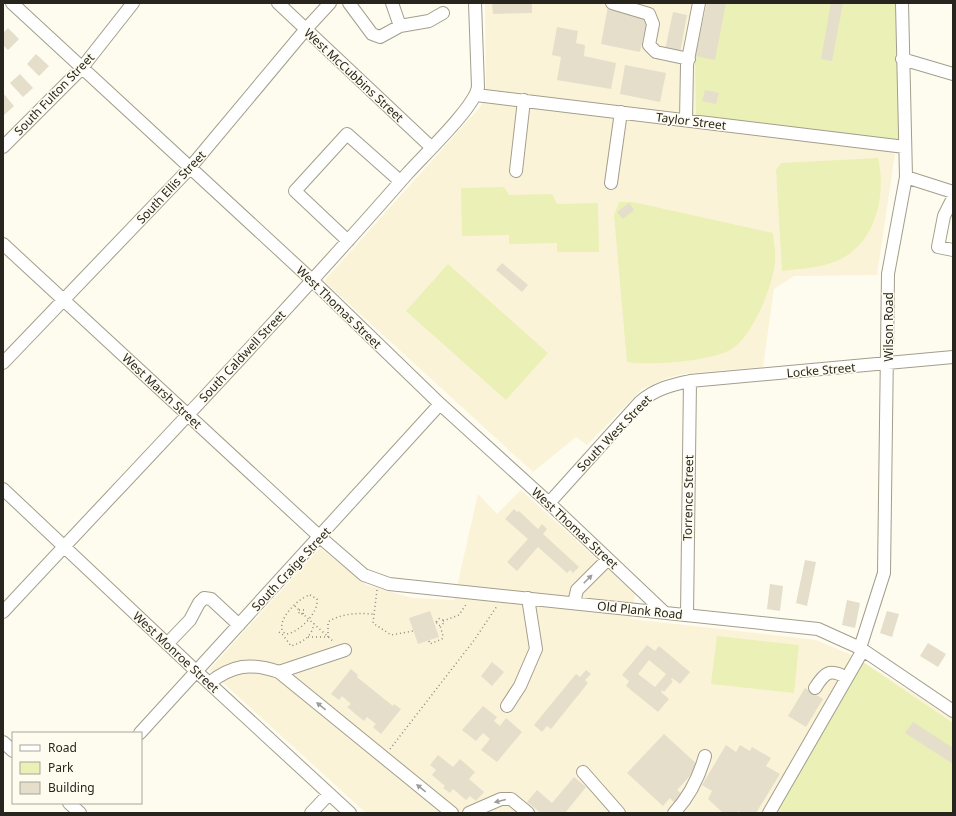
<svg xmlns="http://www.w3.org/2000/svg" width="956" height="816" viewBox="0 0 956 816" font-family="'Noto Sans',sans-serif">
  <rect width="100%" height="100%" fill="#fefbef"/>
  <!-- built -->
  <path fill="#fbf3d8" d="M485,3h404l-4,113 10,38 -18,121 -83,1 -20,13 -11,78 -80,7 -16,4 -25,11 -55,56 -11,-8 -43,35 -209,-191 157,-175 5,-19z
    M521,490l114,104 -4,25 185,21 38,16 99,62v95h-587l-157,-143 111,-122 47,37 45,13 42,2 24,-106 19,20z"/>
  <!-- green -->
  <path fill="#eaf0b6" d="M707,3h191l3,138 -205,-26 -1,-57z
    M878,158c9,39 -3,89 -44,104 -16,6 -35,7 -52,9l-6,-101 5,-7z
    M504,187l5,8 43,-1 5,10 41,-1 1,49h-42v-9l-48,1v-9l-47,1 -1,-48z
    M619,202h14l140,31c1,10 3,20 2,30 -3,25 -22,72 -43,86 -19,12 -83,17 -105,13l-13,-147z
    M448,264l100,89 -42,47 -100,-89z
    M717,636l82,9 -5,48 -83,-9z
    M861,661l92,62v90h-178z"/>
  <!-- building -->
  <path fill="#e4decb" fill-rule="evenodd" d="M492,3h40v10l-39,1z
    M707,3h19l-11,57 -20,-4z
    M831,3h12l-11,58 -11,-2z
    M608,6l40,9 -8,37 -39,-8z
    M673,12l14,3 -7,38 -15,-3z
    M557,27l21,4 -2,12 9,2 -1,11 32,7 -5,26 -54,-9 4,-23 -9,-2z
    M8,28l11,11 -11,11 -5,-5v-12z
    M36,54l13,12 -10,10 -12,-12z
    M625,65l41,8 -6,29 -40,-8z
    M20,74l13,14 -10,9 -13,-14z
    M705,90l14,3 -3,11 -14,-3z
    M3,93l11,13 -11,10z
    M629,203l5,7 -11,9 -6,-7z
    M502,263l26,22 -6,7 -26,-22z
    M514,509l3,3 2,-1 19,18 4,-5 5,5 -4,5 36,33 -6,6 -3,-3 -3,3 -29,-26 -21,24 -10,-9 21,-23 -23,-20z
    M805,560l11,2 -9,44 -11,-3z
    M770,584l13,2 -3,25 -13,-2z
    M847,600l13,3 -5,25 -13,-3z
    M430,611l9,26 -21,7 -9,-26z
    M887,611l12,3 -7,23 -12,-4z
    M928,643l18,11 -8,13 -18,-11z
    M647,645l8,6 4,-5 31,26 -10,12 -8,-6 -1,2 2,1 -9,11 -2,-2 -1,2 8,7 -11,13 -32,-26 3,-5 -7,-6zM649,660l17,14 -11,13 -17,-13z
    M492,662l12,10 -12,14 -11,-10z
    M351,669l7,6 -1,2 36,29 1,-2 7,5 -20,25 -8,-7 3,-3 -9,-7 -3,4 -17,-14 4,-3 -9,-8 -3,4 -8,-6z
    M586,670l5,4 -6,6 3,3 -37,46 -4,-3 -5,6 -8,-7 42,-51 4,3z
    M805,688l18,11 -17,28 -18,-11z
    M483,706l14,11 -3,4 6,5 6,-8 16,14 -25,30 -16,-12 9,-11 -7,-6 -7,8 -14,-11z
    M913,722l40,26v16l-48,-31z
    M664,734l35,32 -22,24 7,6 -8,8 -6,-6 -7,8 -36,-33z
    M726,745l10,7 4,-7 10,6 2,-4 19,11 -5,8 14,8 -24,39h-14l-4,-2 -1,2h-14l-15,-14 4,-8 -10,-6z
    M438,755l15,12 7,-8 15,13 -6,7 15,13 -8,9 -6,-5 -4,4 -13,-11 -3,4 -7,-5 2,-2 -13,-11 4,-5 -6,-5z
    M574,777l12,10 -21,26h-24l-14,-11 10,-12 15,13z"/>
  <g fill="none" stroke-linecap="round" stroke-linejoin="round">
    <defs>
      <path id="minor" d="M12,3l301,278 127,123 109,99 115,109
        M278,3l153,144
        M349,3l23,31 8,3 20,-11 -8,-23
        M612,3l37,11 4,10 -4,21 7,7 33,7
        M400,26l29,-5 14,-8
        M902,59l51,15
        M476,95l429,52
        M686,120l1,-55 12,-62
        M3,147l78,-78 52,-66
        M516,171l8,-71
        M906,177l47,15
        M611,183l10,-71
        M953,198l-9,18 -6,31 15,3
        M348,241l-53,-50 52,-57 53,47
        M3,244l317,293 44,38 25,9 429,45 42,19 93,63
        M3,363l186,-194 117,-140 24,-26
        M3,489l193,182 154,142
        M549,503l91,-101c15,-13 31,-17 50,-21l263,-24
        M574,603l3,-13 31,-31
        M3,612c135,-145 273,-288 404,-438 16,-18 68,-67 71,-87l-3,-84
        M687,615l3,-234
        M167,644l23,-24 9,-17 5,-5 7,1 28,26
        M860,648l24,-75 4,-299 18,-97 -4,-174
        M279,672l66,-22
        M209,683c24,-18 41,-21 70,-11l173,141
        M815,688c10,-16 15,-20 32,-10
        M507,706l13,-20 16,-37 -8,-51
        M140,733l300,-329
        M3,742l10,9
        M583,772l36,41
        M69,803l11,10
        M311,813l18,-19
        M469,813l32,-14h10l17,14
        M674,813c15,-16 25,-36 31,-57
        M769,813l94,-163"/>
    </defs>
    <!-- minor casing -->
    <use href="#minor" stroke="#a39e8c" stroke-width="14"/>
    <!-- path -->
    <path stroke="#8c8a80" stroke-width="1.5" stroke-dasharray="1 3" stroke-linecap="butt" d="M377,590l-4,33 18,12 22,-4
      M310,595l7,4c2,14 -18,33 -30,35l-4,-2c-7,-12 15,-34 27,-37z
      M295,606l4,4v4h4l31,28
      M299,610h5l-1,4
      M436.5 622a3.5 3.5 0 1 1 7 0a3.5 3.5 0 1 1-7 0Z
      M443,621l16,-6 8,-12
      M279,632l4,3 8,11c12,-4 21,-9 23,-23
      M308,637h20v-15c13,-9 31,-9 45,-8
      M429,641l1,3 12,-5 1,-3 -3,-11
      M390,749l85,-110 22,-33"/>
    <!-- minor -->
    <use href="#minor" stroke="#fff" stroke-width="12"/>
  </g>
  <!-- one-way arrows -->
  <defs><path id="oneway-solid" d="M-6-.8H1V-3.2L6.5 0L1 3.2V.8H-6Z"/></defs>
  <g fill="#9e9d9a">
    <use href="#oneway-solid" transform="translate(588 579) rotate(-45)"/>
    <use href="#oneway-solid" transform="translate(321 706) rotate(-141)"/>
    <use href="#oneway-solid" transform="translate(421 788) rotate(-141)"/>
    <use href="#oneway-solid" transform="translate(500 801) rotate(166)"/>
  </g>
  <g text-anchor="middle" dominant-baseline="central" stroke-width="3" stroke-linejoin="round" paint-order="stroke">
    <!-- street labels -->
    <g font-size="12" fill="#27251e" stroke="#fefbef">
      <text transform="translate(354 75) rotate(43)">West McCubbins Street</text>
      <text transform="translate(54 94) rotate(-46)">South Fulton Street</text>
      <text transform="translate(691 121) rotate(7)">Taylor Street</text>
      <text transform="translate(171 187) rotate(-47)">South Ellis Street</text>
      <text transform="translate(339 307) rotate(44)">West Thomas Street</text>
      <text transform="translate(888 327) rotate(-90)">Wilson Road</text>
      <text transform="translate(242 356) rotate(-47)">South Caldwell Street</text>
      <text transform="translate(821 370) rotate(-5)">Locke Street</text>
      <text transform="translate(162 391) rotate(43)">West Marsh Street</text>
      <text transform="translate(614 433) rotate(-46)">South West Street</text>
      <text transform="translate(688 498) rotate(-89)">Torrence Street</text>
      <text transform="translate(575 528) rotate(43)">West Thomas Street</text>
      <text transform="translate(291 569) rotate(-47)">South Craige Street</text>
      <text transform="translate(640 610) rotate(6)">Old Plank Road</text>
      <text transform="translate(176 652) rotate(43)">West Monroe Street</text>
    </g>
  </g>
  <!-- border -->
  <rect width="956" height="816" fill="none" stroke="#27251e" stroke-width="8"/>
  <!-- legend -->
  <rect x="12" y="732" width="130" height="72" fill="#fefbef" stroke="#a8a59b"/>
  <rect x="20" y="745" width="20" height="6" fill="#ffffff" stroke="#a8a59b"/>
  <text x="48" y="752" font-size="12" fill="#27251e">Road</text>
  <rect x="20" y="762" width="20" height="12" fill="#eaf0b6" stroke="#a8a59b"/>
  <text x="48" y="772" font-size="12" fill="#27251e">Park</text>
  <rect x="20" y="782" width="20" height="12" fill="#e4decb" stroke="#a8a59b"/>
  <text x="48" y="792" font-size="12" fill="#27251e">Building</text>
</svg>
